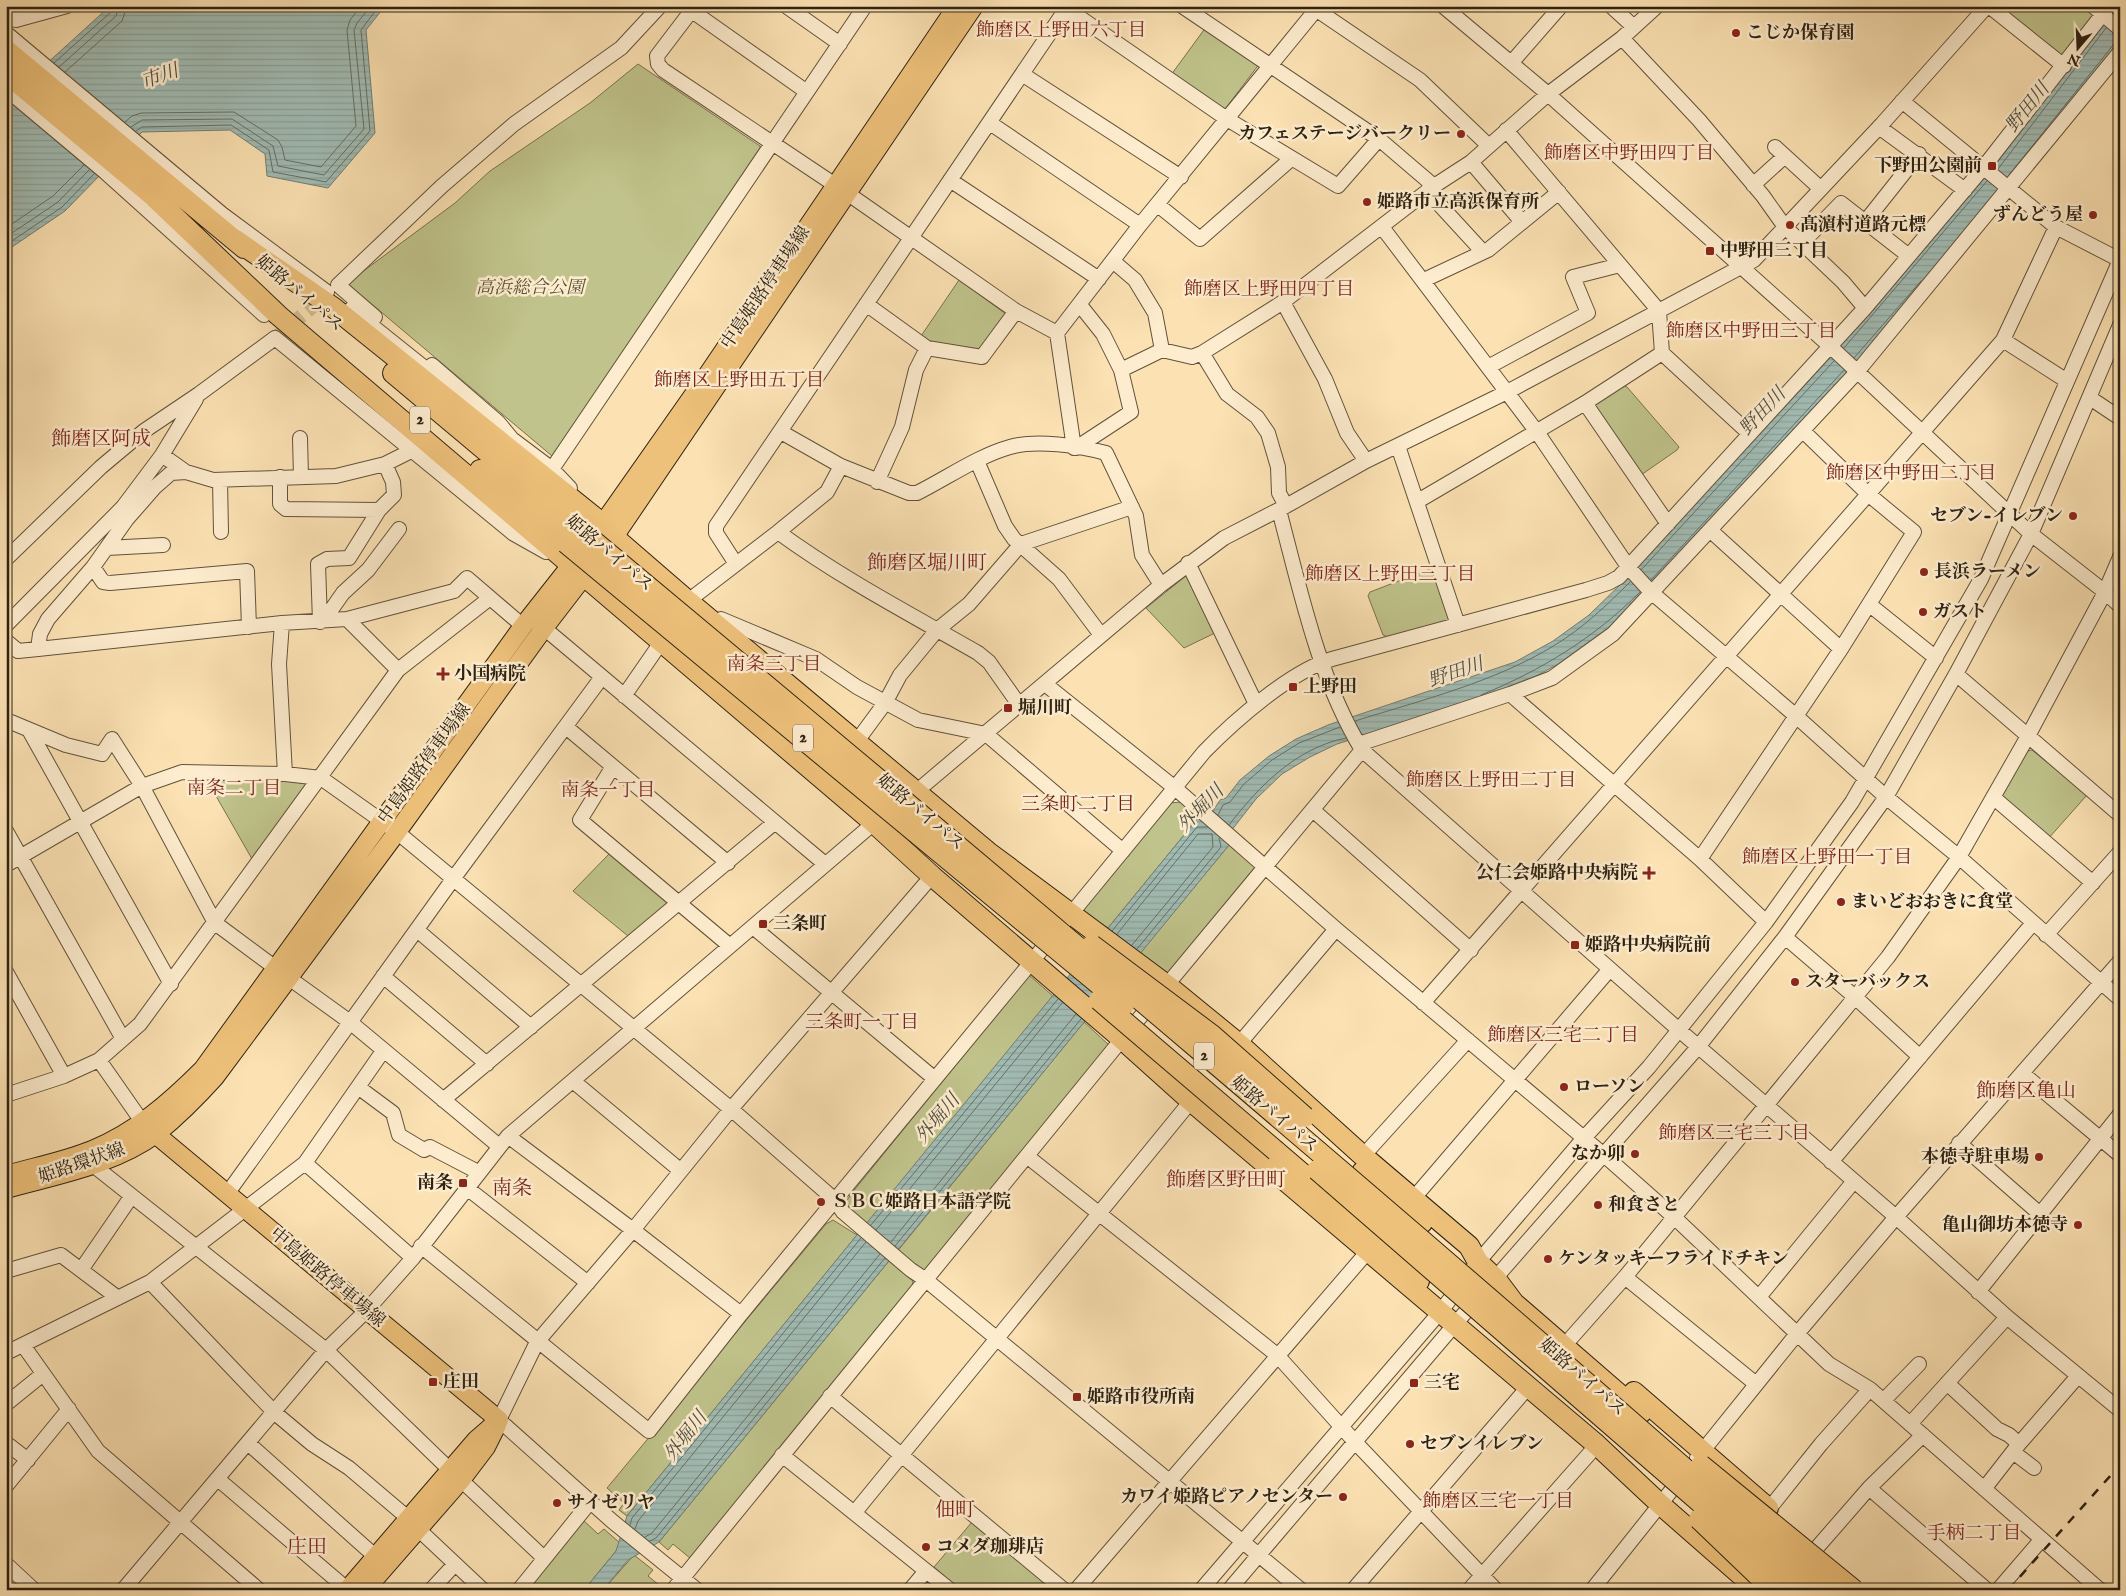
<svg xmlns="http://www.w3.org/2000/svg" width="2126" height="1596" viewBox="0 0 2126 1596" font-family="'IM FELL English','Noto Serif JP',serif">
  <defs>
    <pattern id="water-rules" width="6" height="5" patternUnits="userSpaceOnUse" patternTransform="scale(1.25)"><rect width="6" height="5" fill="#a1bcb4"/><path d="M0 2.5h6" fill="none" stroke="#8ba19a"/></pattern>
  </defs>
  <rect width="100%" height="100%" fill="#fce2b3"/>
  <filter id="stains"><feTurbulence type="fractalNoise" baseFrequency=".004" numOctaves="4"/><feColorMatrix values="0 0 0 0 .2 0 0 0 0 .09 0 0 0 0 .02 0 0 0 .5 -.17"/></filter>
  <radialGradient id="worn" r=".72"><stop offset=".6" stop-color="#630" stop-opacity="0"/><stop offset="1" stop-color="#630" stop-opacity=".3"/></radialGradient>
  <!-- green -->
  <path fill="#c0c38b" stroke="#76724f" d="M1997,6h87l9,7 1,7 -33,38z
    M1206,27l54,36 -35,46 -54,-34z
    M638,64l122,82 1,6 -209,304 -203,-171 1,-4 105,-78 35,-32 100,-68z
    M959,280l47,34 -26,36 -44,-3 -15,-11z
    M1622,385l5,2 52,60 -2,3 -36,25 -47,-67 2,-6z
    M1430,569l3,2 17,45 -2,5 -60,16 -5,-2 -15,-39 2,-4z
    M1187,575l30,57 -33,16 -38,-40z
    M2032,750l55,45 -39,44 -46,-39v-6l25,-43z
    M209,778l99,3 3,4 -53,74h-6l-44,-77z
    M1181,802l17,16 -90,110 -26,-17 87,-108z
    M1229,845l27,23 -87,107 -29,-22z
    M610,853l59,48 1,6 -36,29h-6l-55,-45z
    M1029,975l24,21 -189,231 -13,-13 -5,-12 5,-8z
    M1084,1022l26,24 -186,227 -28,-20z
    M833,1220l24,15 -230,281 -8,-6 5,-7 -17,-15 219,-264z
    M889,1261l24,20 -1,6 -222,271 -17,-14 -5,6 -9,-8z
    M582,1519l16,15 6,-5 16,14 -4,8 -32,39h-58z
    M972,1522l82,68h-93l-27,-23z
    M634,1555l19,15 -5,6 17,14h-62z"/>
  <!-- water -->
  <path fill="url(#water-rules)" stroke="#737e74" d="M110,6h275l-19,24 9,103 -47,55 -61,-12 -2,-22 -35,-24 -88,2 -77,79 -59,40v-156l27,-19z
    M2117,6h3v38l-112,139 -163,193 -229,246 -58,42 -27,15 -34,15 -160,50 -27,13 -28,17 -26,25 -32,41 5,5 -570,697 -31,18 -25,30h-19l32,-39 11,-35 571,-698 7,5 15,-23 6,-2 14,-18 29,-24 27,-17 32,-14 187,-63 38,-21 36,-26 39,-38 199,-216 83,-95 81,-96z"/>
  <g fill="none" stroke-linecap="round" stroke-linejoin="round">
    <!-- shore -->
    <path stroke="#676f64" stroke-width="1" d="M54,63l57,-51 2,-6
      M59,67l57,-51 3,-10
      M65,72l57,-51 5,-15
      M125,122l7,-6 9,-3 93,-1 44,28 4,7 3,13 36,7 35,-41 -9,-96 3,-10 11,-14
      M131,127l11,-7 90,-1 41,27 5,20 46,9 40,-46 -10,-99 3,-7 14,-17
      M136,131l6,-4 89,-2 38,25 4,22 53,10 44,-51 -9,-101 18,-24
      M1998,169l108,-141
      M2009,175l105,-131 6,-2
      M6,228l47,-32 31,-31
      M6,237l52,-35 31,-32
      M6,245l56,-38 32,-33
      M1844,348l143,-167
      M1854,358l67,-77
      M1641,570l193,-209
      M1651,580l193,-210
      M1481,695c61,-25 113,-57 159,-103
      M1355,721c67,-21 140,-39 200,-76 28,-17 52,-40 75,-63
      M1218,815l5,-10 7,-3 14,-18 28,-24 27,-17 41,-16
      M1229,825c30,-39 67,-77 117,-87
      M1112,931l85,-104h11
      M1117,934l81,-100h14l1,13 -81,98
      M1137,949l84,-102 -2,-9
      M871,1225l187,-226
      M876,1230l186,-227
      M891,1242l185,-228
      M895,1246l186,-227
      M630,1525l2,-7 229,-280
      M635,1529l3,-8 228,-279
      M645,1537l7,-4 228,-279
      M650,1541l6,-3 229,-280"/>
    <!-- minor-tunnel -->
    <path stroke="#d3bc93" stroke-width="14" stroke-dasharray="14 7" stroke-linecap="butt" d="M275,338l53,-44"/>
    <defs>
      <path id="minor" d="M695,6l-38,50 1,8 5,6 184,123 169,118 41,22
        M786,6l54,38
        M1182,6l197,133 55,47
        M1311,6l109,74 69,66
        M1443,6l105,88 283,253 200,187 74,58 15,14
        M1611,6l23,21
        M1989,6l75,60
        M2093,6l27,23
        M1066,8l161,111 111,67 41,-47
        M692,11l115,81
        M6,12l10,8 51,-14
        M6,33l216,181 105,78
        M1622,38l77,82 64,76 22,31 58,55 22,26
        M1512,62l49,-56
        M1022,74l159,103
        M6,89l99,83 159,143
        M1902,101l154,126 64,33
        M990,123l150,102
        M1879,127l86,63
        M1506,130l153,181 3,42 88,81
        M1775,147l46,42
        M1471,162l51,60
        M950,180l149,99
        M1753,185l32,-29
        M1427,191l56,61
        M1158,205l42,34 91,-80
        M1865,222l54,-68
        M1382,227l155,205 92,136 22,24 145,124 90,81 73,60 161,142
        M1802,243l39,-40 68,53
        M1114,262l21,18 20,33 7,37
        M1424,280l64,-30 71,-58
        M1283,302l42,77 22,54 19,28
        M866,304l61,44 55,9 34,-46
        M351,309l85,68
        M375,317l-37,-32 104,-99 72,-62 107,-76 39,-42
        M2003,340l64,41
        M1202,353l25,41 30,23 11,16 10,34 1,26 7,13
        M432,365l66,57 14,17
        M1488,367l100,-54 -15,-36 47,-12
        M1121,370l41,-20 30,7 10,-4 81,-51 151,-116 37,-24 77,-68 74,-56 35,-32
        M2090,398l30,20
        M1585,403l83,121
        M781,432l60,34 68,27h8c30,-15 61,-37 93,-46 26,-8 70,-1 96,6l30,63 6,39 19,30
        M300,438l1,39
        M512,439l40,30 18,19
        M1398,446l60,179
        M1074,448l-17,-115 83,-108 179,-219
        M1076,448l55,-36 -10,-42 -18,-36 -23,-29
        M162,455l24,17 27,8 123,-4 49,-12 26,-13
        M977,461l28,65 9,13 45,40 42,56
        M552,469l313,-463
        M280,477v27l6,5 93,1
        M220,480l1,52
        M877,482l25,-55 14,-57 11,-22
        M1418,501l167,-98 77,-50
        M1279,510c22,83 39,167 83,240l317,280 217,187 111,100 113,93
        M1711,531l130,118
        M778,532c63,46 132,82 200,121l11,9 31,44
        M107,548l56,-3
        M6,559l95,-92 43,-36 55,-37 76,-56 239,196 32,18
        M1188,563l68,141
        M736,564l-20,-31v-7l352,-520
        M93,567l10,15 7,1 137,-12 2,56
        M688,601l90,-69 49,-40 14,-26
        M1870,605l66,53
        M320,622l-2,-58 9,-5 22,-1 30,-48 15,-15 -1,-13 -8,-18
        M320,622l9,-9 14,-20 25,-23 31,-41
        M282,623l-3,41 6,110
        M715,624l6,-5 95,40 41,28 61,33 68,14 137,117
        M6,625l117,-118 39,-52 34,-56
        M544,628l281,236
        M6,641l12,10 20,-2 244,-26 65,-4 107,-28 13,-13 56,48
        M38,649l2,-15 8,-15 45,-52 34,-48 28,-32 16,-14 15,-1
        M398,670l92,-72
        M1956,674l164,141
        M1045,684l130,104 161,141 268,226 70,62 155,147 41,25 230,201
        M1510,694l190,165 66,63
        M624,696l38,-55
        M6,720l60,25 36,9 10,-15 30,47 73,137 62,46
        M566,727l162,136
        M29,730l142,254
        M857,741l28,-38 15,-28 37,-45 32,-26 52,-60 111,-37
        M1359,744l151,-50 42,-16 61,-44 244,-262 263,-320
        M612,768l-32,52 150,126
        M917,791l244,-206 63,-47 62,-32 80,-45 141,-69 247,-132 128,-136 105,-118
        M1993,797l100,86
        M1314,811l157,139
        M6,831l117,208
        M1700,859l141,-210 73,-117 -46,-38 -65,-63
        M6,865l136,-79 40,-14 103,2 36,4 76,54 334,277 104,91 8,12 68,58 15,10 375,310
        M1066,920l138,-168c30,-31 87,-81 128,-93l254,-69 22,-7 11,-6 246,-269 118,-140 126,-162
        M753,927l182,152
        M417,930l114,97
        M2046,935l74,-83
        M1785,937l70,60 65,60
        M6,972l58,104
        M383,976l104,88
        M289,978l61,44 149,124
        M1423,1003l580,-663 53,-113
        M1239,1044l97,-115
        M99,1060l44,63
        M2022,1073l98,82
        M573,1081l108,90
        M358,1087l35,26 6,22 25,15 6,-3 48,25
        M6,1095l58,-19 35,-16 41,-36 258,-354 -51,-51
        M443,1100l331,-277
        M508,1136l125,94 108,84
        M1959,1143l81,71
        M1363,1156l105,-116
        M1028,1157l249,198 79,88 140,147
        M1831,1162l202,-239
        M305,1163l108,95
        M93,1165l233,185 124,120
        M467,1188l121,95
        M227,1194l226,-315 149,-202
        M1413,1199l197,-230
        M421,1246l228,185 92,-117 311,-377
        M81,1270l50,-73
        M6,1271l55,-16 57,43
        M1625,1277l131,107
        M150,1282l125,131 37,31 37,24 59,50
        M1978,1292l142,-178
        M1759,1297l95,-116
        M1571,1338l54,-61 263,-320 71,-100 69,-121 77,-144 15,-35
        M23,1345l75,106 161,139
        M6,1353l144,-71 155,-119 78,-112
        M1947,1383l50,46 12,6 10,9
        M830,1396l234,194
        M1884,1400l35,-36
        M6,1404l37,-30
        M1910,1424l97,-107
        M6,1443l22,17
        M249,1444l127,113
        M2013,1452l21,16
        M782,1455l168,135
        M1697,1458l99,-123 100,-118 224,-256
        M219,1480l128,109
        M461,1480l82,77
        M6,1486l63,-77
        M1869,1488l118,102
        M1984,1489l35,-45 59,-68
        M1769,1509l52,-65 49,-55
        M855,1512l336,-411
        M418,1529l65,61
        M1815,1550l54,-62 54,-53
        M6,1564l28,26
        M123,1590l203,-240 40,-39 47,-53 95,-122 366,-313
        M431,1590l24,-26
        M519,1590l71,-88
        M673,1590l449,-551 240,-289
        M697,1590l-85,-69 -113,-101 38,-78 96,-112 98,-121 201,-233
        M910,1590l16,-19
        M1076,1590l293,-340
        M1201,1590l240,-279 37,-49 106,-124 65,-71 117,-145 86,-120 129,-223 139,-319
        M1229,1590l227,-267 242,-276 87,-110 101,-140 70,-123 75,-140 89,-209
        M1353,1590l176,-204
        M1469,1590l128,-145
        M1592,1590l90,-113
        M1998,1590l44,-51"/>
      <path id="major" d="M595,535l109,-155 253,-374
        M147,1127l352,293
        M6,1175c28,-8 59,-14 86,-25 44,-18 78,-48 111,-81l320,-443 56,-71
        M6,1189c50,-14 108,-24 151,-56 21,-17 40,-36 58,-56l182,-245 147,-204 70,-91 360,-531
        M347,1590l129,-150 23,-20
        M365,1590l96,-110 25,-33 11,-22"/>
      <path id="highway" d="M6,50l238,198
        M6,73l158,132
        M155,198l123,117 596,508 58,53 190,163 69,62 406,344 64,60 97,85
        M234,239l100,69 269,216 11,13 74,64 300,251 180,134 71,58 124,112 106,90 9,16 18,17 18,24 127,110
        M393,373l186,156
        M480,470l86,73
        M1276,1151l123,105 20,25
        M1362,1172l30,28 30,23
        M1634,1392l134,116"/>
    </defs>
    <!-- minor casing -->
    <use href="#minor" stroke="#61523b" stroke-width="16"/>
    <!-- major casing -->
    <use href="#major" stroke="#2d2213" stroke-width="20"/>
    <!-- highway casing -->
    <use href="#highway" stroke="#2d2213" stroke-width="22"/>
    <!-- minor -->
    <use href="#minor" stroke="#fdecce" stroke-width="14"/>
    <!-- major -->
    <use href="#major" stroke="#eec17a" stroke-width="18"/>
    <!-- highway -->
    <use href="#highway" stroke="#eec17a" stroke-width="20"/>
    <!-- rail -->
    <path stroke="#2d2213" stroke-width="2.5" stroke-dasharray="9 9" stroke-linecap="butt" d="M2008,1590l112,-125"/>
    <defs>
      <path id="highway-bridge" d="M579,529c419,349 836,700 1244,1061
        M566,543l558,462
        M1092,945l120,90 93,82
        M1099,1000l177,151
        M1317,1170l484,420
        M1701,1465l153,125
        M1699,1519l74,71"/>
    </defs>
    <!-- highway-bridge casing -->
    <use href="#highway-bridge" stroke="#2d2213" stroke-width="22" stroke-linecap="butt"/>
    <!-- highway-bridge -->
    <use href="#highway-bridge" stroke="#eec17a" stroke-width="20"/>
  </g>
  <!-- markers -->
  <g fill="#8f2418" stroke="#fdecce" stroke-width="2">
    <circle cx="1736" cy="33" r="5"/>
    <circle cx="1461" cy="134" r="5"/>
    <rect x="1987" y="161" width="10" height="10" rx="2.5"/>
    <circle cx="1367" cy="202" r="5"/>
    <circle cx="2093" cy="215" r="5"/>
    <circle cx="1790" cy="225" r="5"/>
    <rect x="1705" y="246" width="10" height="10" rx="2.5"/>
    <circle cx="2073" cy="516" r="5"/>
    <circle cx="1924" cy="572" r="5"/>
    <circle cx="1923" cy="612" r="5"/>
    <path d="M440.5 666.5h5v5h5v5h-5v5h-5v-5h-5v-5h5z"/>
    <rect x="1288" y="682" width="10" height="10" rx="2.5"/>
    <rect x="1003" y="703" width="10" height="10" rx="2.5"/>
    <path d="M1646.5 865.5h5v5h5v5h-5v5h-5v-5h-5v-5h5z"/>
    <circle cx="1841" cy="902" r="5"/>
    <rect x="758" y="919" width="10" height="10" rx="2.5"/>
    <rect x="1570" y="940" width="10" height="10" rx="2.5"/>
    <circle cx="1795" cy="982" r="5"/>
    <circle cx="1564" cy="1087" r="5"/>
    <circle cx="1635" cy="1154" r="5"/>
    <circle cx="2039" cy="1157" r="5"/>
    <rect x="458" y="1178" width="10" height="10" rx="2.5"/>
    <circle cx="821" cy="1202" r="5"/>
    <circle cx="1598" cy="1205" r="5"/>
    <circle cx="2078" cy="1225" r="5"/>
    <circle cx="1548" cy="1259" r="5"/>
    <rect x="428" y="1377" width="10" height="10" rx="2.5"/>
    <rect x="1409" y="1378" width="10" height="10" rx="2.5"/>
    <rect x="1072" y="1392" width="10" height="10" rx="2.5"/>
    <circle cx="1410" cy="1444" r="5"/>
    <circle cx="1343" cy="1497" r="5"/>
    <circle cx="557" cy="1503" r="5"/>
    <circle cx="926" cy="1547" r="5"/>
  </g>
  <g text-anchor="middle" dominant-baseline="central" stroke-width="5" stroke-linejoin="round" paint-order="stroke">
    <!-- shield labels -->
    <g fill="#fdecce" stroke="#6b5f4b" stroke-width="1">
      <rect x="410" y="406.5" width="20" height="27" rx="4"/>
      <rect x="793" y="724.5" width="20" height="27" rx="4"/>
      <rect x="1194" y="1042.5" width="20" height="27" rx="4"/>
    </g>
    <g font-size="16" font-weight="bold" fill="#2d2213">
      <text x="420" y="420">2</text>
      <text x="803" y="738">2</text>
      <text x="1204" y="1056">2</text>
    </g>
    <!-- poi labels -->
    <g font-size="18" font-weight="bold" fill="#2d2213" stroke="#fdecce" text-anchor="start">
      <text x="1746" y="33">こじか保育園</text>
      <text x="1451" y="134" text-anchor="end">カフェステージバークリー</text>
      <text x="1982" y="166" text-anchor="end">下野田公園前</text>
      <text x="1377" y="202">姫路市立高浜保育所</text>
      <text x="2083" y="215" text-anchor="end">ずんどう屋</text>
      <text x="1800" y="225">髙濵村道路元標</text>
      <text x="1720" y="251">中野田三丁目</text>
      <text x="2063" y="516" text-anchor="end">セブン-イレブン</text>
      <text x="1934" y="572">長浜ラーメン</text>
      <text x="1933" y="612">ガスト</text>
      <text x="454" y="674">小国病院</text>
      <text x="1303" y="687">上野田</text>
      <text x="1018" y="708">堀川町</text>
      <text x="1638" y="873" text-anchor="end">公仁会姫路中央病院</text>
      <text x="1851" y="902">まいどおおきに食堂</text>
      <text x="773" y="924">三条町</text>
      <text x="1585" y="945">姫路中央病院前</text>
      <text x="1805" y="982">スターバックス</text>
      <text x="1574" y="1087">ローソン</text>
      <text x="1625" y="1154" text-anchor="end">なか卯</text>
      <text x="2029" y="1157" text-anchor="end">本徳寺駐車場</text>
      <text x="453" y="1183" text-anchor="end">南条</text>
      <text x="831" y="1202">ＳＢＣ姫路日本語学院</text>
      <text x="1608" y="1205">和食さと</text>
      <text x="2068" y="1225" text-anchor="end">亀山御坊本徳寺</text>
      <text x="1558" y="1259">ケンタッキーフライドチキン</text>
      <text x="443" y="1382">庄田</text>
      <text x="1424" y="1383">三宅</text>
      <text x="1087" y="1397">姫路市役所南</text>
      <text x="1420" y="1444">セブンイレブン</text>
      <text x="1333" y="1497" text-anchor="end">カワイ姫路ピアノセンター</text>
      <text x="567" y="1503">サイゼリヤ</text>
      <text x="936" y="1547">コメダ珈琲店</text>
    </g>
    <!-- park labels -->
    <g font-size="18" font-style="italic" fill="#595237" stroke="#fdecce">
      <text x="530" y="288">高浜総合公園</text>
    </g>
    <!-- street labels -->
    <g font-size="18" fill="#2d2213" stroke="#fdecce">
      <text transform="translate(766 288) rotate(-56)">中島姫路停車場線</text>
      <text transform="translate(299 294) rotate(40)">姫路バイパス</text>
      <text transform="translate(609 554) rotate(40)">姫路バイパス</text>
      <text transform="translate(425 764) rotate(-54)">中島姫路停車場線</text>
      <text transform="translate(920 813) rotate(40)">姫路バイパス</text>
      <text transform="translate(1274 1115) rotate(40)">姫路バイパス</text>
      <text transform="translate(82 1164) rotate(-19)">姫路環状線</text>
      <text transform="translate(327 1278) rotate(40)">中島姫路停車場線</text>
      <text transform="translate(1582 1378) rotate(41)">姫路バイパス</text>
    </g>
    <!-- neighbourhood labels -->
    <g font-size="19" fill="#7a1f14" stroke="#fdecce">
      <text x="1061" y="31">飾磨区上野田六丁目</text>
      <text x="1629" y="154">飾磨区中野田四丁目</text>
      <text x="1269" y="290">飾磨区上野田四丁目</text>
      <text x="1751" y="332">飾磨区中野田三丁目</text>
      <text x="739" y="381">飾磨区上野田五丁目</text>
      <text x="1911" y="474">飾磨区中野田二丁目</text>
      <text x="1390" y="575">飾磨区上野田三丁目</text>
      <text x="774" y="665">南条三丁目</text>
      <text x="1491" y="781">飾磨区上野田二丁目</text>
      <text x="234" y="789">南条二丁目</text>
      <text x="608" y="791">南条一丁目</text>
      <text x="1078" y="805">三条町二丁目</text>
      <text x="1827" y="858">飾磨区上野田一丁目</text>
      <text x="862" y="1023">三条町一丁目</text>
      <text x="1563" y="1036">飾磨区三宅二丁目</text>
      <text x="1734" y="1134">飾磨区三宅三丁目</text>
      <text x="1498" y="1502">飾磨区三宅一丁目</text>
      <text x="1974" y="1534">手柄二丁目</text>
    </g>
    <!-- water labels -->
    <g font-size="19" font-style="italic" fill="#505043" stroke="#fdecce">
      <text transform="translate(160 77) rotate(-20)">市川</text>
      <text transform="translate(2028 108) rotate(-51)">野田川</text>
      <text transform="translate(1763 412) rotate(-47)">野田川</text>
      <text transform="translate(1456 673) rotate(-19)">野田川</text>
      <text transform="translate(1201 809) rotate(-46)">外堀川</text>
      <text transform="translate(938 1119) rotate(-50)">外堀川</text>
      <text transform="translate(686 1437) rotate(-52)">外堀川</text>
    </g>
    <!-- quarter labels -->
    <g font-size="20" fill="#7a1f14" stroke="#fdecce">
      <text x="101" y="439">飾磨区阿成</text>
      <text x="927" y="563">飾磨区堀川町</text>
      <text x="2026" y="1091">飾磨区亀山</text>
      <text x="1226" y="1180">飾磨区野田町</text>
      <text x="512" y="1188">南条</text>
      <text x="955" y="1510">佃町</text>
      <text x="307" y="1547">庄田</text>
    </g>
  </g>
  <!-- margin -->
  <rect width="2126" height="1596" fill="none" stroke="#fce2b3" stroke-width="25"/>
  <rect x="8" y="8" width="2111" height="1581" fill="none" stroke="#2d2213" stroke-width="2.5"/>
  <rect x="12" y="12" width="2101" height="1571" fill="none" stroke="#2d2213"/>
  <!-- north arrow -->
  <g transform="translate(2078 48) rotate(199)" stroke="#fdecce" stroke-width="4" paint-order="stroke">
  <path d="M0-4L9 19L0 12L-9 19Z" fill="#2d2213"/>
  <text y="-8" font-size="14" font-weight="bold" text-anchor="middle" fill="#2d2213">N</text>
  </g>
  <rect width="100%" height="100%" filter="url(#stains)"/>
  <rect width="100%" height="100%" fill="url(#worn)"/>
</svg>
